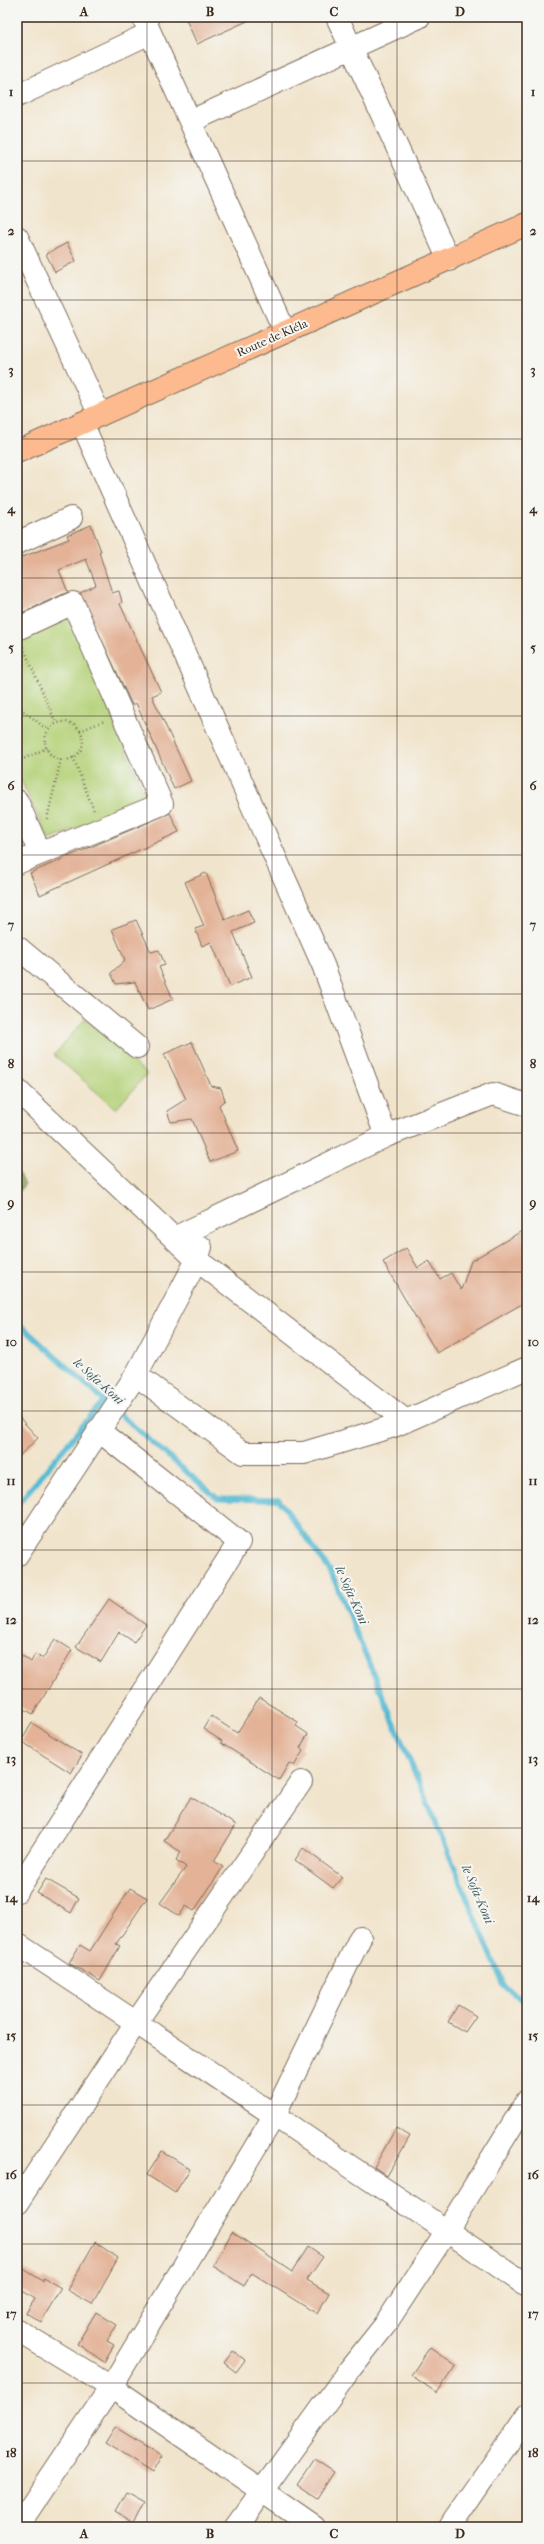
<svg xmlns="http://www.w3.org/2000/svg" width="544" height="2544" viewBox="0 0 544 2544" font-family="'IM FELL French Canon',serif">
  <rect width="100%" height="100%" fill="#f6f6f2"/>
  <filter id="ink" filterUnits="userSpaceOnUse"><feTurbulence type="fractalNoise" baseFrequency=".025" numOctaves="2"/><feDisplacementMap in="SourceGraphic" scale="8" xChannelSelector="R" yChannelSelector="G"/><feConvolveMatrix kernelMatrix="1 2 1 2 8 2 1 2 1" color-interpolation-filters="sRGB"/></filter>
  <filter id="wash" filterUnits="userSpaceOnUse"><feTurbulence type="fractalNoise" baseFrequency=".012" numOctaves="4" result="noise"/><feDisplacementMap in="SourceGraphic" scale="16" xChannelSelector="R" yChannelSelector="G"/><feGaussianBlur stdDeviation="0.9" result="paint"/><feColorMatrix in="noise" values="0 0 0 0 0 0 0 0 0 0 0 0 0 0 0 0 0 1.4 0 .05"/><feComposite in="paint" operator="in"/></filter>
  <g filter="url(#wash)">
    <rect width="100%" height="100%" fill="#f1e4cc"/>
    <!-- green -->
    <path fill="#b4d178" stroke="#787e4b" d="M70,613l77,187 -98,40 -32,-68v-133z
      M85,1019l62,55 -31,35 -62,-54z"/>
    <!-- forest -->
    <path fill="#8fb368" stroke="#656e43" d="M17,1170l8,14 -8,9z"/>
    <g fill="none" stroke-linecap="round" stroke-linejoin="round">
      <!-- stream -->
      <path stroke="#55bad3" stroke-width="5.5" d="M17,1322l93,84
        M117,1412l101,87 61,1 52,72 173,414 23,18
        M17,1505l87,-105"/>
    </g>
    <g id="blocks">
      <!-- building -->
      <path fill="#e3b297" d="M185,17h71l-59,27z
        M67,243l9,18 -21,11 -9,-18z
        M91,525l10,26 -2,1 13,41 7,-2 3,11 -2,2 41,88 -9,4 39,85 -17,8 -38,-86 -4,2 -52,-112 16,-8 -10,-26 -27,11 9,22 -51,23v-56l52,-20 -2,-4z
        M170,813l9,19 -139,63 -10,-22z
        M206,873l19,47 23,-10 6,13 -21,9 19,45 -22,9 -19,-44 -9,4 -7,-17 9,-3 -19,-44z
        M136,920l15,32 8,-2 6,15 -6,2 14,32 -25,11 -13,-28 -19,2 -5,-11 14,-13 -13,-31z
        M192,1042l19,44 10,2 4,12 -6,5 19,46 -28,11 -18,-43 -21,3 -4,-11 19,-12 -22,-45z
        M527,1228v73l-90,52 -54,-91 23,-14 12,20 11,-7 11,18 11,-6 10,17 10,-29z
        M17,1415l21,23 -21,20z
        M109,1599l37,26 -12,17 -15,-10 -18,30 -25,-15z
        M55,1639l17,11 -39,64 -16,-9v-53l14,10 4,-8 8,4z
        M259,1698l39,24 -2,4 12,8 -8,14 3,3 -9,15 -5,-3 -10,17 -58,-37 1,-2 -19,-12 8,-13 26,17z
        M32,1723l50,32 -11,18 -50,-32z
        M191,1797l45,28 -22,36 9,6 -29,44 -8,-5 -7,10 -19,-13 26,-36 -10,-7 5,-8 -17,-11z
        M303,1848l39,29 -9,11 -38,-28z
        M46,1879l33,19 -8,15 -34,-20z
        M130,1888l17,10 -31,46 4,2 -20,35 -31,-18 11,-18 10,6z
        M458,2005l18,11 -11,16 -17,-10z
        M396,2128l14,8 -23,40 -13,-9z
        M162,2151l28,18 -15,24 -28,-18z
        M232,2232l60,40 16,-25 15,10 -16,23 22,13 -12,21 -65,-41 -8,13 -31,-20z
        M95,2242l23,16 -26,46 -25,-14z
        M17,2265l26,16 1,-3 17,10 -20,34 -15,-9 9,-14 -18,-12z
        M96,2312l21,13 -10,16 7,4 -10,17 -27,-18z
        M430,2347l26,18 -19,28 -26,-18z
        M233,2351l12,9 -9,12 -12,-9z
        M115,2427l47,29 -10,17 -47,-30z
        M314,2459l20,13 -17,26 -20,-13z
        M127,2493l18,10 -12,19 -17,-10z"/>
    </g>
  </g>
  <g filter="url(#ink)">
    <use href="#blocks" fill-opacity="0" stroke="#7b6b5b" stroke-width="1"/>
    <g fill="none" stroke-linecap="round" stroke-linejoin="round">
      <defs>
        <path id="minor" d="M143,17l142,315
          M337,17l112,243
          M17,96l133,-63
          M191,121l228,-104
          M17,237l83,178
          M82,423l241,542 63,171
          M17,543l54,-25
          M17,629l56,-26 89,201 -145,59
          M17,801l23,52
          M17,947l120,100
          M17,1090l180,170 209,161
          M174,1238l212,-102 107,-42 34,11
          M136,1375l107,78h61l90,-27 133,-58
          M17,1555l119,-180 61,-115 4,-13
          M17,1891l222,-349 -141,-112
          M17,1944c87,56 171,114 257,171 84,58 170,112 253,171
          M17,2203l120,-182 164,-239
          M17,2330l94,57 203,140
          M17,2527l94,-140 163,-271 86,-178
          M236,2527l114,-158 35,-44 63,-96 79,-128
          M450,2527l77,-112"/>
        <path id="major" d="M17,452l510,-228"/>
      </defs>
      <!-- minor casing -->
      <use href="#minor" stroke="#7b6b5b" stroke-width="24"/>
      <!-- major casing -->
      <use href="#major" stroke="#7b6b5b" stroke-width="24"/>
      <!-- path -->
      <path stroke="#7b6b5b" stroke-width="2.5" stroke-dasharray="1 3" stroke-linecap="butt" d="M23,647l33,76
        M17,706l31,24
        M45 741a19 19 0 1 1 38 0a19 19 0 1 1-38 0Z
        M80,731l24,-10
        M73,757l21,54
        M17,762l30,-14
        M47,819l14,-60"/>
      <!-- minor -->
      <use href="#minor" stroke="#fff" stroke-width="22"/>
      <!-- major -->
      <use href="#major" stroke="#fcba8e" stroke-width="22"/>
    </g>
  </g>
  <!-- grid -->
  <path fill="none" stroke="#3b2a1e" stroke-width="1" stroke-opacity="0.55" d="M147,17v2510M272,17v2510M397,17v2510M17,161h510M17,300h510M17,439h510M17,578h510M17,716h510M17,855h510M17,994h510M17,1133h510M17,1272h510M17,1411h510M17,1550h510M17,1689h510M17,1828h510M17,1966h510M17,2105h510M17,2244h510M17,2383h510"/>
  <g text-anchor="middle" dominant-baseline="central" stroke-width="4" stroke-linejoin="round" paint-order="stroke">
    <!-- street labels -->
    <g font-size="12" fill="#3b2a1e" stroke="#f6f6f2">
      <text transform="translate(272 338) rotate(-24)">Route de Kléla</text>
    </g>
    <!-- water labels -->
    <g font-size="13" font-style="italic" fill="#445c5d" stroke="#f6f6f2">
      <text transform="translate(99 1381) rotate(42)">le Sofa-Koni</text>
      <text transform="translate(352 1595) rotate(66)">le Sofa-Koni</text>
      <text transform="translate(478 1894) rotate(67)">le Sofa-Koni</text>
    </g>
  </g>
  <!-- margin -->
  <rect width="544" height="2544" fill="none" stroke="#f6f6f2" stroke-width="44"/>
  <rect x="22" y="22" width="500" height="2500" fill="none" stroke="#3b2a1e" stroke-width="1.5"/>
  <g font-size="13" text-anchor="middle" font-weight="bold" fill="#3b2a1e">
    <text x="84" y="16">A</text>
    <text x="210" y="16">B</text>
    <text x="334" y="16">C</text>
    <text x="460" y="16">D</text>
    <text x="11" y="96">1</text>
    <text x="533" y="96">1</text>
    <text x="11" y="235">2</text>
    <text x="533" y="235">2</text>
    <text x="11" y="374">3</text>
    <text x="533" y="374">3</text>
    <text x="11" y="513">4</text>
    <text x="533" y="513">4</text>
    <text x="11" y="652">5</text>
    <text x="533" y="652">5</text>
    <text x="11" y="790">6</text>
    <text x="533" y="790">6</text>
    <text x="11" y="929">7</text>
    <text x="533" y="929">7</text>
    <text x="11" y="1068">8</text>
    <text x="533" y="1068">8</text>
    <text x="11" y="1207">9</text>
    <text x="533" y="1207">9</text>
    <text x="11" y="1346">10</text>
    <text x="533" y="1346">10</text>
    <text x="11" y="1485">11</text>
    <text x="533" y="1485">11</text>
    <text x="11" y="1624">12</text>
    <text x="533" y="1624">12</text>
    <text x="11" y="1763">13</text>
    <text x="533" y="1763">13</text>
    <text x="11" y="1902">14</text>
    <text x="533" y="1902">14</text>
    <text x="11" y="2040">15</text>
    <text x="533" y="2040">15</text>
    <text x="11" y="2179">16</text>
    <text x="533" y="2179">16</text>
    <text x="11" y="2318">17</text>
    <text x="533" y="2318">17</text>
    <text x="11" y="2457">18</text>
    <text x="533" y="2457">18</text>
    <text x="84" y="2538">A</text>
    <text x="210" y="2538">B</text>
    <text x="334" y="2538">C</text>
    <text x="460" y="2538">D</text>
  </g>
</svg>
